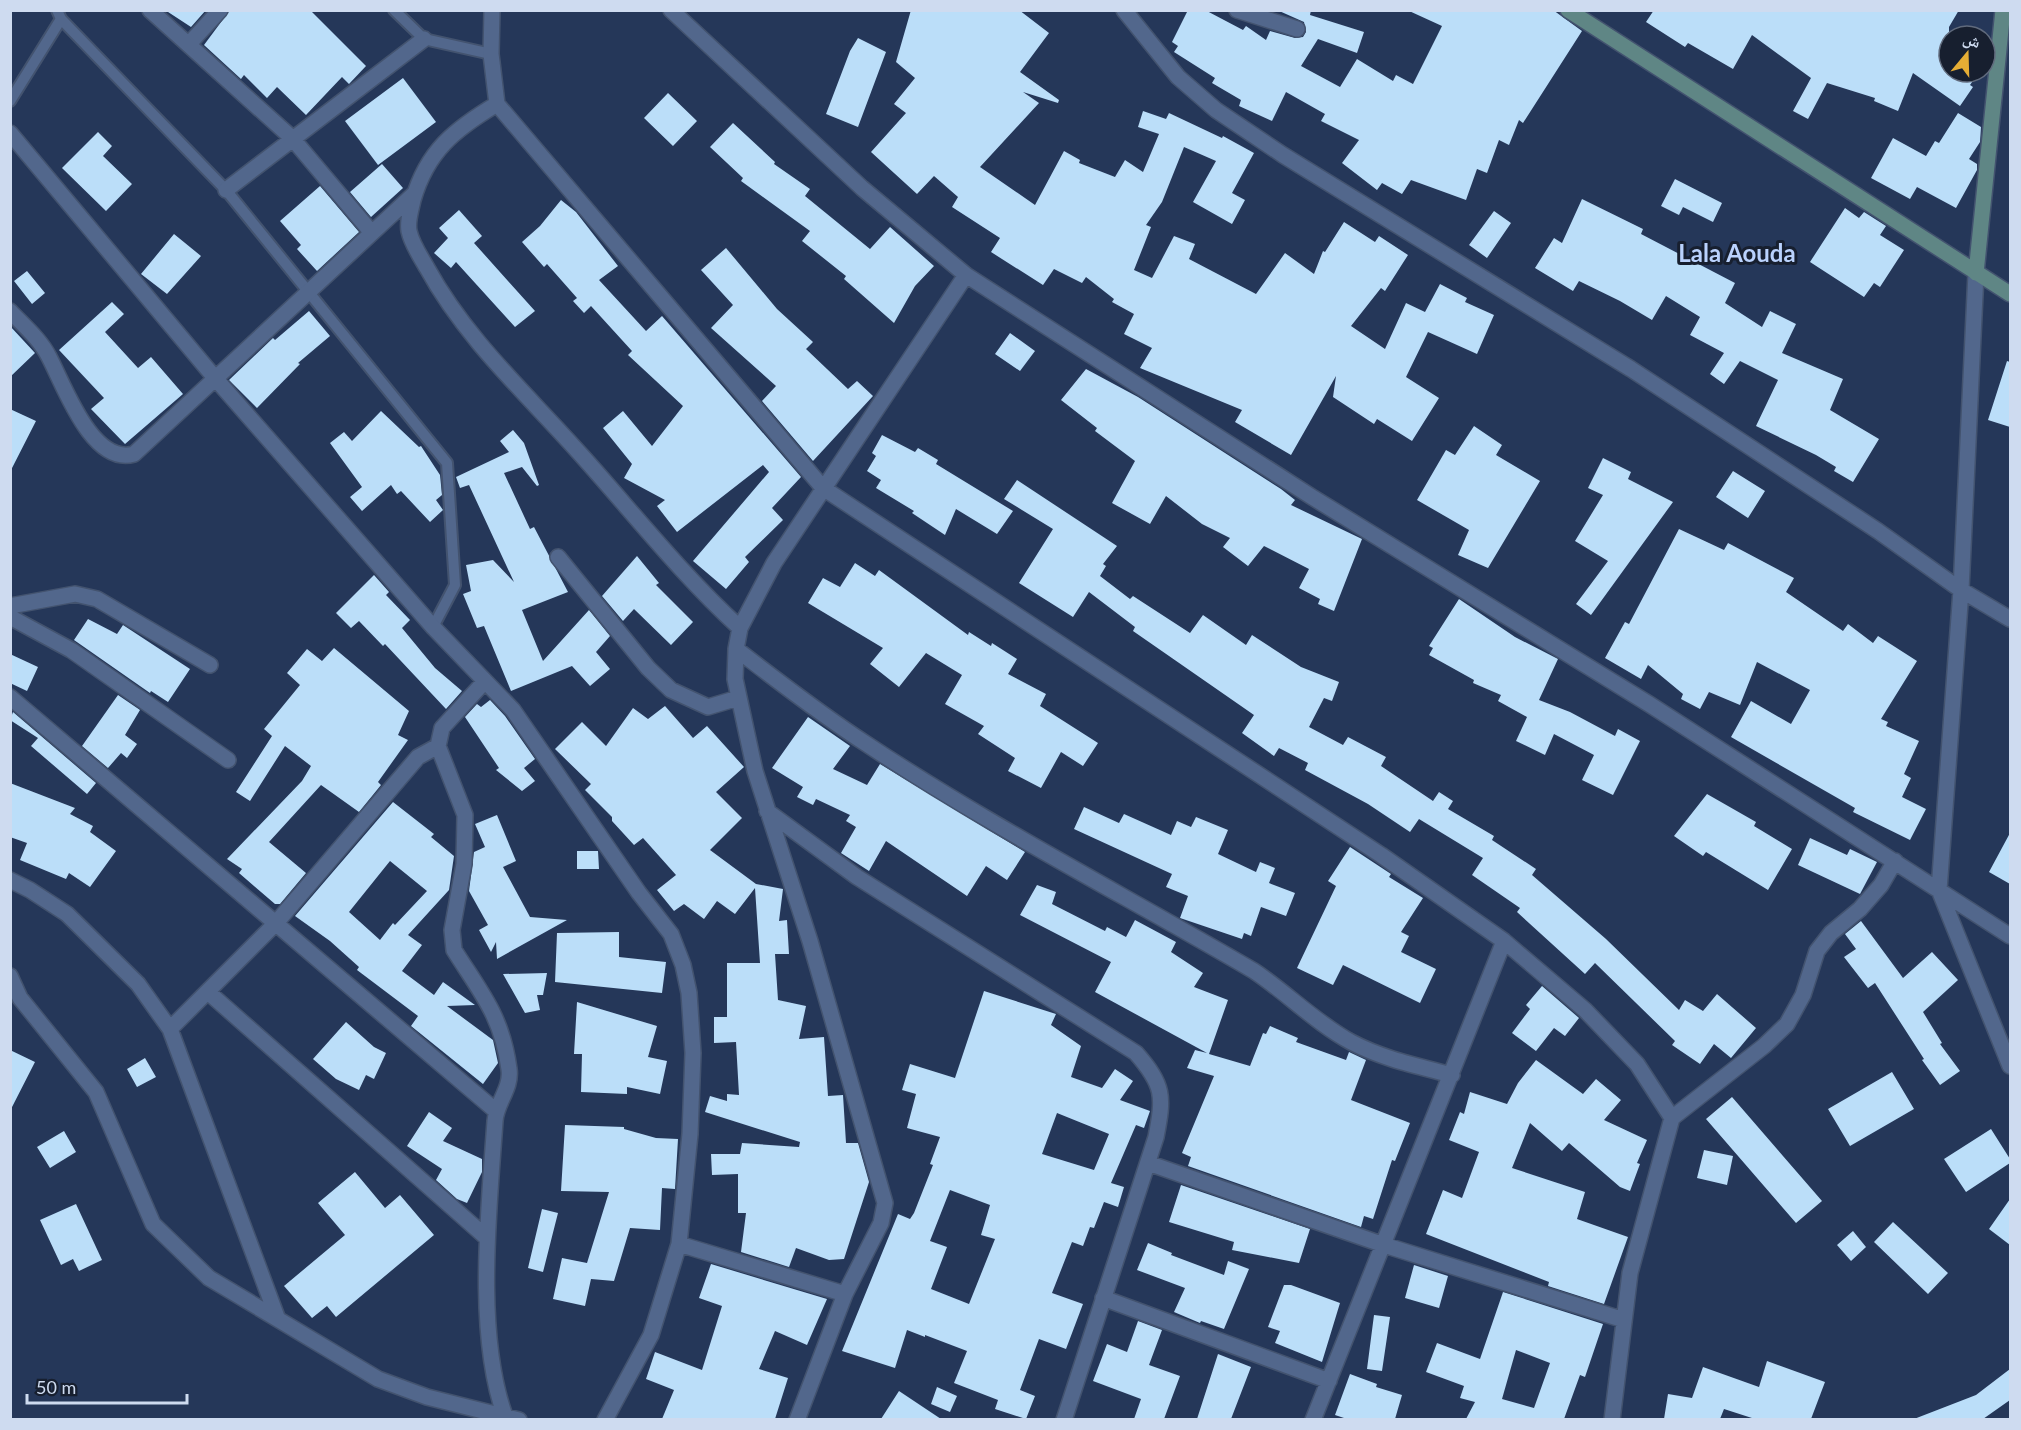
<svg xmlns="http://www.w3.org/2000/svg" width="2021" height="1430" viewBox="0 0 2021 1430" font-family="Lato,'Noto Naskh Arabic',sans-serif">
  <rect width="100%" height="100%" fill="#253759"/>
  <!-- building -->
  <path fill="#bbdef9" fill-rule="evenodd" d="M165,10h41l-15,17z
    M230,10h80l56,56 -17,18 -7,-7 -36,38 -29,-28 -10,11 -23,-23 -3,4 -37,-34z
    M911,10h108l30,23 -29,39 39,28 -1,3 -35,-11 16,11 -59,64 55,38 29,-54 16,9 -1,3 36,14 10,-17 18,12 16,-38 -21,-7 5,-16 23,8 3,-6 53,25 1,-2 31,17 -22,40 13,7 -13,24 -39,-22 23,-41 -32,-14 -22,55 -16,23 5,2 -17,43 18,8 22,-42 21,8 -6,15 67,35 29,-41 29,21 9,-23 2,1 19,-30 31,20 4,-6 29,19 -23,36 -4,-3 -30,38 34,23 21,-46 19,9 15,-28 27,14 -2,4 29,13 -17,39 -49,-22 -22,45 33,21 -27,43 -35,-22 -3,5 -41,-27 3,-21 -45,79 -56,-33 7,-12 -102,-42 12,-20 -28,-14 10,-20 -22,-12 2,-3 -28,-22 -4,6 -28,-14 -11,16 -52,-33 9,-14 -48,-31 6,-10 -24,-21 -17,18 -46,-42 35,-39 -12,-9 21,-26 -19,-16z
    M1188,10h17l38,20 3,-4 20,14 4,-9 25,7 8,-1 3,-5 -2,-10 -27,-12h34l-1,5 54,17 -7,21 -39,-14 -17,27 39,21 17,-28 36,22 3,-6 17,9 29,-58 -35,-16h146l29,21 -59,92 -4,-3 -10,25 -10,-5 -12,33 -10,-4 -11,31 -55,-20 -9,14 -20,-11 -5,7 -35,-27 17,-23 -38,-19 4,-7 -39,-22 -14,29 -33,-15 2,-6 -29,-17 3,-5 -41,-26 4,-6 -6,-4z
    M1654,10h305l-10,17v45h30l-9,13 3,2 -13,19 -47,-33 -15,38 -24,-10 1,-3 -48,-15 -19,36 -15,-8 18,-33 -59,-43 -19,34 -45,-26 -3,4 -39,-25z
    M858,38l28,14 -28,75 -32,-13 24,-63z
    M403,78l33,44 -58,43 -33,-44z
    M668,93l29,28 -24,25 -29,-28z
    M1958,113l23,14 -1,15 -11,17 8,5v6l-21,38 -39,-21 -7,12 -39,-21 22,-40 33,18 9,-15 4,2z
    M733,123l42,39 -1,2 36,25 -5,7 65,53 20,-22 44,39 -19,20 -21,37 -50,-44 2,-3 -44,-35 8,-10 -69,-50 2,-3 -33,-31z
    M98,132l14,14 -9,10 29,28 -26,27 -44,-43z
    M382,164l21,24 -32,29 -21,-25z
    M1675,179l47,24 -9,19 -30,-15 -4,8 -18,-9z
    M320,186l39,46 -42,39 -20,-22 4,-4 -21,-24z
    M1582,199l61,30 -2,5 94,49 -10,20 37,24 8,-16 26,13 -14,29 61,26 -13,31 49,29 -26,43 -19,-11 2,-4 -20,-12 -60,-29 22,-46 -38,-19 -16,23 -14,-10 14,-21 -34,-18 10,-18 -34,-21 -14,24 -32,-19 -41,-20 -6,10 -38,-23 19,-30 8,5z
    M561,200l15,12 42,54 -19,14 47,51 16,-15 139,161 -29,31 11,12 -38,37 4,5 -23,27 -33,-28 76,-89 -6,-7 -86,67 -20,-26 8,-6 -41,-22 8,-14 -29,-36 20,-17 29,35 31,-40 -55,-51 4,-4 -41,-45 -7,7 -11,-12 4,-3 -30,-34 -3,3 -22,-25 18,-16z
    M1845,208l14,10 5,-6 22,14 -6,9 24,15 -24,37 -6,-4 -10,14 -54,-35z
    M459,210l23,26 -8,7 61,68 -20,16 -59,-65 -5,6 -17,-15 14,-15 -9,-10z
    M1494,211l17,12 -24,35 -18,-13z
    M174,234l27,22 -34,38 -26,-20z
    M726,248l51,61 36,33 -7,7 42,40 9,-8 16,15 -60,65 -51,-60 14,-15 -65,-58 22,-23 -32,-35z
    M27,271l18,22 -13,11 -18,-23z
    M112,302l12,12 -19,18 33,36 13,-11 32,37 -58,50 -34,-35 13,-11 -45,-48z
    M309,311l21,25 -32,27 2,1 -43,44 -28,-28 44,-42 2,2z
    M10,326l25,27 -25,24z
    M1010,333l25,18 -15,20 -25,-17z
    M2007,361l3,1v65l-22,-7z
    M1086,369l52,28 143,92 14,11 -4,5 71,34 -28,72 -16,-7 2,-5 -21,-11 10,-19 -45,-23 -16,20 -25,-19 7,-9 -28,-14 -36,-28 -16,28 -38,-21 23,-42 -40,-30 2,-3 -36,-28z
    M10,409l26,12 -26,51z
    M381,411l38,36 2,-1 19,29 2,20 -6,5 7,10 -13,12 -29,-31 -4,3 -6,-9 -29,26 -12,-14 12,-10 -32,-44 14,-11 8,9z
    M1474,426l28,19 -6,10 44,26 -52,87 -30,-13 11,-25 -52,-30 29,-50 9,5z
    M513,430l11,13 15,42 -2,1 -15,-19 -18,6 26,56 4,-2 34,65 -46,18 21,51 46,-51 21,26 -14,16 14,17 -20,17 -18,-20 -61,25 -27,-65 -7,2 -14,-34 8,-3 -5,-26 27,-5 21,22 -45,-97 -9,3 -4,-11 53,-25 -9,-11z
    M882,435l33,17 3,-4 20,12 -2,4 77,47 -16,23 -41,-25 -11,26 -33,-22 2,-2 -38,-23 5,-8 -14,-9 9,-15 -4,-3z
    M1603,458l28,14 -3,7 45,23 -82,113 -15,-11 32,-43 -33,-20 28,-46 -15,-7z
    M1733,471l32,20 -17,27 -32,-21z
    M1017,480l100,66 -14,18 3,2 -6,10 30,23 3,-3 57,37 13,-18 43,30 6,-10 49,32 38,15 -7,19 -8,-3 -15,29 34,18 5,-8 38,20 -5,9 52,35 6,-9 14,9 -5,8 46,27 -2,4 44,29 -4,6 74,64 73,71 6,-10 18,11 14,-17 39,34 -25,30 -17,-14 -14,20 -28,-19 3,-4 -80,-78 -10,11 -68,-62 3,-4 -48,-33 11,-17 -64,-39 -9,13 -42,-28 -63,-34 3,-7 -29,-15 -5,8 -32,-23 12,-18 -121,-84 2,-4 -46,-35 -16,25 -54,-34 34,-54 -49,-30z
    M1679,529l45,21 4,-7 66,35 -8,14 57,39 5,-7 25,19 5,-7 39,25 -36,58 7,3 -2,4 33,15 -15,33 7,4 -9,19 24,12 -16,31 -57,-28 2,-4 -124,-71 20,-36 40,23 19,-34 -53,-28 -17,43 -31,-13 -9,17 -19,-10 2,-5 -35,-29 -7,14 -36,-21 20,-36 4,2z
    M637,556l22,27 -3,2 37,37 -22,23 -37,-36 -11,12 -21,-25z
    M855,563l20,13 4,-6 89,65 1,-3 22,14 1,-3 25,16 -9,15 38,20 -6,12 58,37 -15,23 -22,-14 -20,36 -33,-17 7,-13 -37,-24 6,-8 -39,-22 17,-29 -36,-22 -27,34 -29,-23 13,-16 -75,-45 15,-25 17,9z
    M374,575l15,17 -3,3 24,25 -8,8 33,40 27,23 -16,18 -61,-65 -2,2 -24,-25 -8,7 -15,-15z
    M1459,599l56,38 43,22 -19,41 31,12 45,24 3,-7 22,12 -27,54 -31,-15 12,-25 -40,-21 -9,21 -29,-14 11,-24 -29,-16 3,-6 -28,-12 1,-3 -45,-25 4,-7 -4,-2z
    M88,619l29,15 6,-9 67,44 -22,33 -17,-11 -1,2 -76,-53z
    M334,648l75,63 -11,24 10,5 -30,42 3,3 -22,27 -38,-27 -52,57 37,31 -26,31h-5l-36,-31 3,-4 -15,-10 75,-78 9,-15 -26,-20 -35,55 -14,-9 36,-56 -8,-7 36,-44 -13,-12 20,-24 15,12z
    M10,654l28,13 -11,24 -17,-8z
    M118,695l22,15 -15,25 12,9 -10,14 -6,-5 -13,15 -26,-22z
    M490,700l15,16 30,43 -11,9 11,13 -13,10 -26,-21 3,-2 -34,-51 12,-13 4,3z
    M665,706l28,32 14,-12 37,41 -28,25 26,26 -32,32 46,34 27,5 -4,32 8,-1 2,34h-14l3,46 28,6 -7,33 25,-2 4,59 15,-1 3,48h12l11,39 -25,77 -15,1 -33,-12 -7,19 -48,-15 5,-39h-8v-39l-26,1 -1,-21h29l2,-11 57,4 1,-5 -95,-30 5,-16 17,5v-7l12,1 -3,-53 -22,1v-26h13v-54h33l-5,-75 -20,26 -18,-13 -13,18 -20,-15 -10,7 -17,-21 19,-15 -33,-37 -9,7 -22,-24v-4l-27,-27 6,-6 -36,-35 27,-27 24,24 27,-38 15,11z
    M13,712l83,71 -9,11 -56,-48 7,-8 -28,-18z
    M808,717l42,29 -17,23 34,16 13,-21 145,88 -18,28 -21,-14 -19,30 -81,-55 -17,30 -28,-18 15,-26 -10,-6 4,-6 -34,-16 -3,6 -16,-8 6,-10 -31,-19z
    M10,783l65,25 -5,6 23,12 -3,6 26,19 -26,36 -21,-14 -3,6 -46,-19 7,-17 -17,-6z
    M1707,794l49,28 -2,4 38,23 -24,41 -62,-38 -3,4 -29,-20z
    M393,802l41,32 -3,3 23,19 -5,34 -41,45 14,10 -20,26 32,24 9,-13 32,23 -28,1 46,34 5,23 -15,21 -72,-58 7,-10 -61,-46 2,-3 -29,-26 -35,-25zM390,861l37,30 -32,34 -2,-2 -13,17 -31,-28z
    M1084,807l35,16 5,-9 47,21 6,-14 14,6 5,-10 32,13 -10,24 38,18 4,-10 15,6 -6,15 26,10 -9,23 -25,-9 -10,29 -7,-3 -2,6 -59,-20 -3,-1 8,-22 -22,-9 6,-13 -98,-45z
    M497,815l19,46 -13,6 27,50 37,3 -70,39 -1,-17 -5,10 -12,-22 9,-5 -19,-34 5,-39 11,-5 -10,-23z
    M2010,833v51l-21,-12z
    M1810,838l37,17 3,-6 27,13 -17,32 -62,-29z
    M1350,847l41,27 -2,3 34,21 -22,34 8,4 -8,16 35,17 -16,34 -77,-38 -10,20 -36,-17 39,-82 -8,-5z
    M577,851h21l1,18h-22z
    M1037,885l19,7 -4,12 53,27 2,-4 19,10 9,-17 41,22 -5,10 32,21 -9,14 34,13 -19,54 41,12 13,-33 3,1 4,-8 28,12 -2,4 50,18 3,-8 17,8 -15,40 59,23 -15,38 -3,-1 -19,59 -9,-3 -3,11 -173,-61 3,-9 -9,-4 32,-77 -27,-8 8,-18 12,3 -112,-61 16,-30 -91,-47z
    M1861,921l42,57 29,-26 26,28 -35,32 19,31 -2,1 20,27 -20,14 -18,-25 2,-1 -49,-76 -7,5 -24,-31 12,-8 -11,-15z
    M619,932v25l47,5 -4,31 -107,-11 2,-49z
    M547,973l-4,22h-6l3,15 -15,3 -22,-39z
    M1542,986l37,32 -14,18 -11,-8 -18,23 -24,-18 18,-24 -4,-4z
    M984,991l72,23 -5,11 30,21 -10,31 31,11 13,-19 18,12 -13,19 30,11 -6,17 -8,-3 -25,58 13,4 -6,20 -14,-5 -10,26 -4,-1 -7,19 -11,-4 -20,51 31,11 -17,45 -27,-10 -19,51 15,6 -9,23 -31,-10 3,-9 -44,-17 13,-32 -42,-16v2l-18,-7 -12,38 -53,-17 56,-137 12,5 4,-6 19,-48 -3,-1 10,-27 -33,-9 9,-34 -14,-4 8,-26 45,14zM1057,1113l52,21 -15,36 -52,-16zM950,1190l40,15 -9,30 14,4 -26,65 -38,-15 16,-42 -17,-6z
    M577,1002l80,24 -9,31 19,4 -7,33 -33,-7v7l-46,-2 1,-38h-8z
    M346,1022l28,25 12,6 -12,26 -8,-4 -7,15 -23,-11 -23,-20z
    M10,1050l25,12 -25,49z
    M145,1058l11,19 -19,10 -10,-18z
    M1536,1060l47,34 13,-15 25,21 -17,20 43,20 -10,23 3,1 -10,27 -10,-4 -51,-44 -7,8 -32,-28 -18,45 73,24 -8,27 51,18 -24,67 -56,-18 1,-4 -123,-48 17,-44 19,8 17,-46 -30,-12 11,-28 4,2 6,-22 37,12 11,-21z
    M1892,1072l22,37 -64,37 -22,-37z
    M1732,1097l90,104 -26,22 -90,-104z
    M429,1112l23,16 -9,13 39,18v13l-15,31 -10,-4 -21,-19 6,-11 -35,-23z
    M565,1125l59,2v2l32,9 22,1 -3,50 -13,-1 -2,42 -30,-2 -16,53 -23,-2 -6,27 -32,-7 9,-41 25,5 22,-71 -48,-1z
    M1991,1129l19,30v4l-44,29 -22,-33z
    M64,1131l12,21 -26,16 -13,-21z
    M1704,1150l29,6 -6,29 -30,-7z
    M355,1172l30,36 15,-13 34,40 -98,82 -9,-11 -15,12 -28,-32 61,-51 -27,-32z
    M1181,1185l129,44 -11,34 -67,-13 2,-8 -65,-20z
    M2010,1199v46l-21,-16z
    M76,1204l26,56 -23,11 -6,-12 -12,6 -21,-45z
    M542,1209l16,4 -15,59 -15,-4z
    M1893,1222l55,51 -20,21 -54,-52z
    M1853,1231l13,16 -15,14 -14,-16z
    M1148,1243l24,10 -1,2 53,20 4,-14 21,8 -25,60 -23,-8 -1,2 -26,-11 11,-24 -48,-18z
    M711,1264l116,35 -20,46 -32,-14 -16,38 29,9 -13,41h-113l12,-29 -28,-11 9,-27 47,18 20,-64 -23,-8z
    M1414,1265l34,11 -9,32 -34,-10z
    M1284,1285h7l49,18 -18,59 -47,-19 5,-12 -12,-4z
    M1503,1292l100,32 -18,53 -5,-2 -16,44h-98l9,-17 -15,-4 4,-12 -38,-14 11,-29 43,16zM1516,1350l34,13 -16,45 -32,-9z
    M1374,1315l16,2 -8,54 -15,-2z
    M1138,1321l24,9 -13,35 31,11 -16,43h-30l7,-20 -48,-18 14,-37 20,8z
    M1218,1354l33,13 -20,52h-34z
    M1767,1361l58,21 -14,37h-56l-31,-10 -4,10h-56l4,-25 24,4 11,-31 56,20z
    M2010,1369v31l-27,19h-69l62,-24z
    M1350,1374l27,10 -1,3 26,8 -7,24h-48l-12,-4z
    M937,1387l20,9 -7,16 -19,-8z
    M899,1391l42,28h-60z"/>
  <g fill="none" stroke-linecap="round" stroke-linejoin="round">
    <defs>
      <path id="lane" d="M394,10l30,29 67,15
        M61,19l165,171 221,273 8,122 -22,42
        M10,101l51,-82 -4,-9"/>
      <path id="street" d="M150,10l142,128 80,95
        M492,10l-1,44 6,50 326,384 558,367 123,86 81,69 52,54 35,54 -42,155 -18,147
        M671,10l191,178 104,87 346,222 337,207 361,232
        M1124,10l54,67 38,33 67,45 348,214 247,162 83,59 49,29
        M1237,10l60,19
        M189,44l31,-34
        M497,104c-42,25 -70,47 -84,96 -2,10 -6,21 -4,31 3,14 12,26 18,37 40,73 102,128 156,189 52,58 100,119 157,171
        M10,133l205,245 218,249 80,83 126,183 32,41 12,31 6,28 4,60 -3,81 -11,110 -28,91 -46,85
        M226,190l198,-151
        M1976,273l-15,317 -22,300 71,176
        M10,311c13,14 30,28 39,46 15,28 43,109 85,97l281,-261
        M558,557l90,111 23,22 37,17 30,-9
        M10,606l65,-12 22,5 113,66
        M10,617l61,33 157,110
        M736,649c42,32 84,65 129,94 125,83 259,152 389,228 33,22 62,52 97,71 32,17 67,24 101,33
        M485,681l-43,47 -4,18 27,69 -1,49 -12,66 2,20c27,43 48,66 55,119 3,19 -13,34 -14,52 -6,88 -20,212 10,295
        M10,697l486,414
        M767,811l90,66 279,176c28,32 28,43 20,84l-92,283
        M10,880l20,10 37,24 71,70 32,45 107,288
        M10,976l10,22 76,94 57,132 56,54 169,101 49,18 92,23
        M208,992l279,246
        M170,1029l106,-106 142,-166 20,-11
        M1672,1118l92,-72 23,-22 16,-29 14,-44 14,-18 29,-24 21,-24 14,-24
        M1148,1163l236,82 240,75
        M679,1244l166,50
        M1103,1298l226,83
        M797,1420l48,-126 36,-71 4,-20 -75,-262 -55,-170 -20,-92 1,-30 4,-21 34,-65 192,-288
        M1313,1420l191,-479"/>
      <path id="secondary" d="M1568,10l442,284
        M1976,273l27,-263"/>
    </defs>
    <!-- lane casing -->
    <use href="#lane" stroke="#43536f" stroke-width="14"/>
    <!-- street casing -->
    <use href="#street" stroke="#43536f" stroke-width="18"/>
    <!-- secondary casing -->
    <use href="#secondary" stroke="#43536f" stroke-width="18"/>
    <!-- lane -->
    <use href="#lane" stroke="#52678c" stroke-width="10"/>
    <!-- street -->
    <use href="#street" stroke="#52678c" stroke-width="15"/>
    <!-- secondary -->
    <use href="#secondary" stroke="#5f8685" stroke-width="15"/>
  </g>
  <g text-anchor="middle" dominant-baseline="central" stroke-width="6" stroke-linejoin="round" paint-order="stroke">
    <!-- district labels -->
    <g font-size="24" font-weight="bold" fill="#bad2fd" stroke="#171f2f">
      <text x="1737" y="252">Lala Aouda</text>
    </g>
  </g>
  <!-- border -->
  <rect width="2021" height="1430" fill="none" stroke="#cedbf0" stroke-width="24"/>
  <!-- north arrow -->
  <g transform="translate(1967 54) rotate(19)"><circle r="28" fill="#171f2f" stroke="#606a7c" stroke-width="1.5"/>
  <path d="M0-4.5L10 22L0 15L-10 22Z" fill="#e5ad35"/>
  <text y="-9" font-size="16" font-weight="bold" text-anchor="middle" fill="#cedbf0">ش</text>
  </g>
  <!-- scale -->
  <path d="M27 1394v9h160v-9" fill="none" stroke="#cedbf0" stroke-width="3"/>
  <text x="36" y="1394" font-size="18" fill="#cedbf0" stroke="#171f2f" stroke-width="4.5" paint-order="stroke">50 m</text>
</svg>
